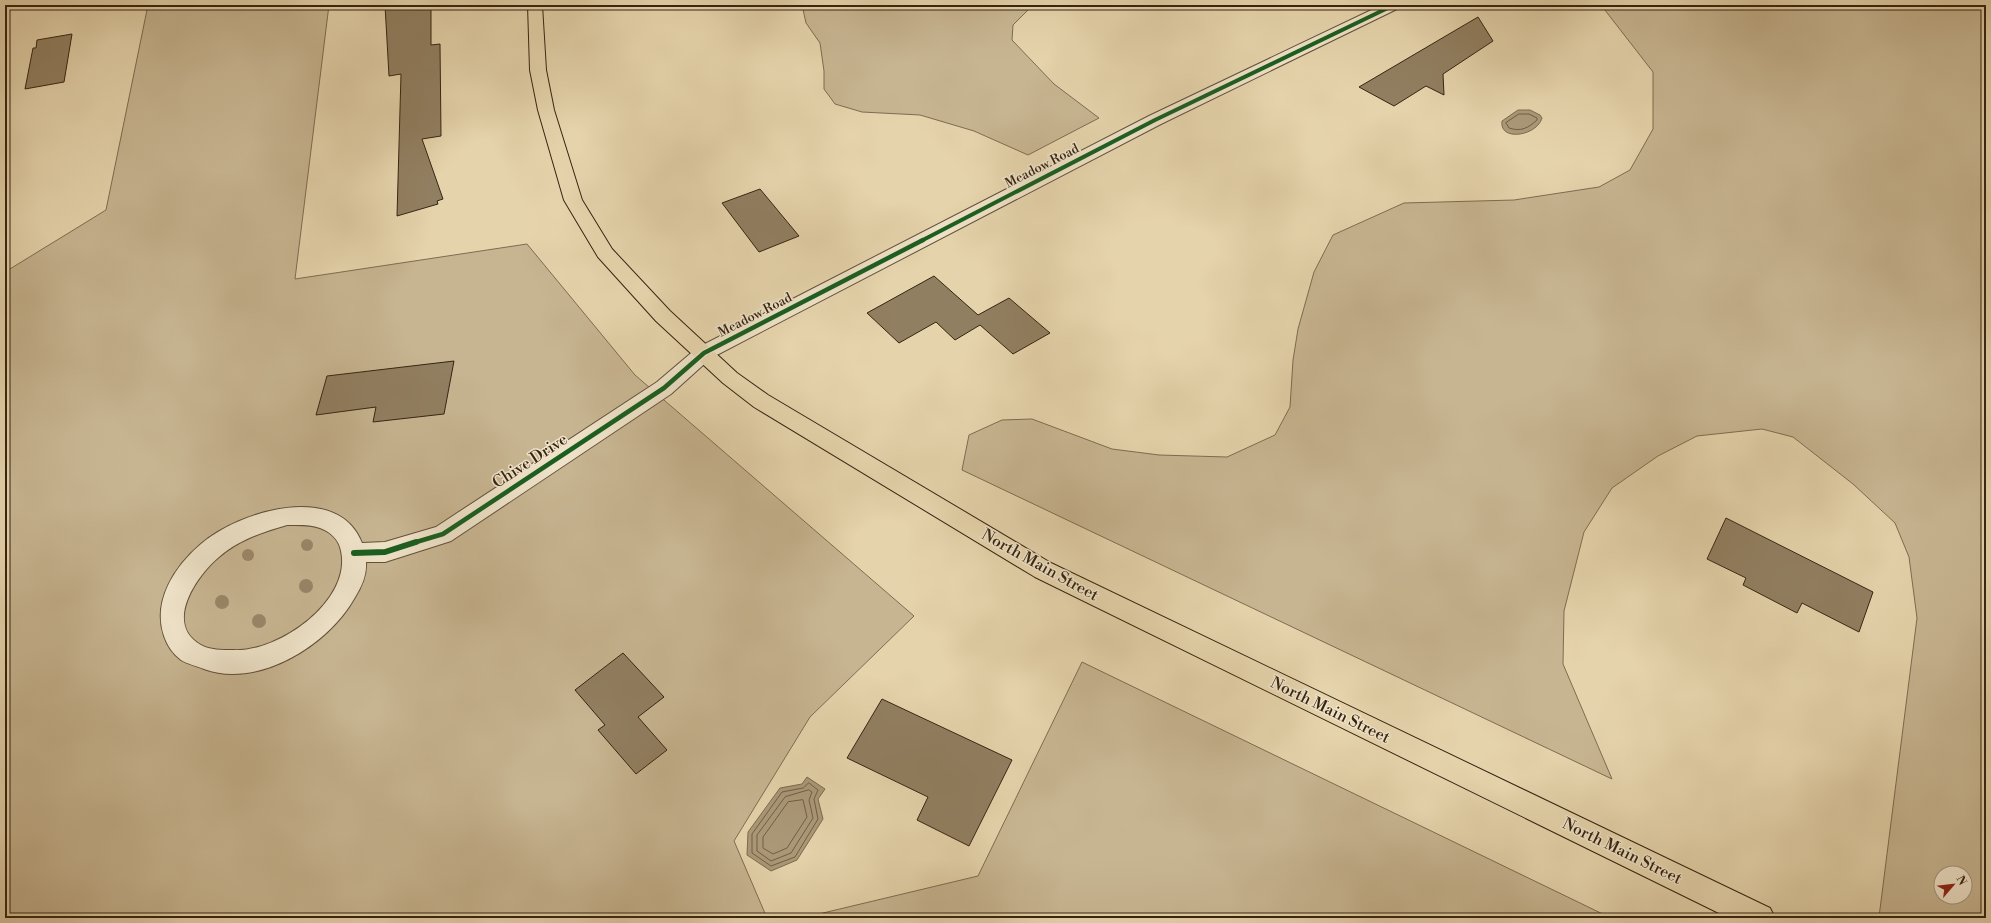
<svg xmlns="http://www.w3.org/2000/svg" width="1991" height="923" viewBox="0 0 1991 923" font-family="'Libre Bodoni',serif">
  <rect width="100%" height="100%" fill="#e5d3ab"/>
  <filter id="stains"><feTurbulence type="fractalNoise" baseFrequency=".005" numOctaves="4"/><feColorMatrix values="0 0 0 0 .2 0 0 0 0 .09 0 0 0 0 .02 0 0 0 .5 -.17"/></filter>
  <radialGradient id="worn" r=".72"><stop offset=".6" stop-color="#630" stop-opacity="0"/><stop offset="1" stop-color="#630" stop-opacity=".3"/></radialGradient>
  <!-- green -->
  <path fill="#c7b591" stroke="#7e6c51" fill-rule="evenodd" d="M148,5h181l-34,274 232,-35 108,131 279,241 -104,101 -76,124 33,77h-762v-646l101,-62z
    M802,5h231l-20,20 -1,15 42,44 45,34 -71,37 -54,-24 -54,-16 -58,-3 -27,-8 -11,-15v-18l-4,-28 -14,-20z
    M1601,5h385v913l-107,-1 38,-299 -8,-61 -14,-34 -42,-39 -60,-47 -31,-8 -65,7 -39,20 -46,32 -28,44 -20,79 -1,53 49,115 -650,-309 7,-35 33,-15 30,-1 80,30 47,6 68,2 48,-22 15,-28 3,-47 5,-31 16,-57 19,-37 71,-32 110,-3 85,-13 31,-17 23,-41v-57zM1941,873h24v24h-24z
    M1082,662l529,256h-809l176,-42z"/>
  <!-- water -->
  <path fill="#aa9877" stroke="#7c6a4e" d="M1518,110h12l10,5 2,3c-5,18 -43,24 -40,3z
    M807,777l18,12 -7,10 5,20 -26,41 -26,11 -24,-16 1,-23 32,-44 22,-4z"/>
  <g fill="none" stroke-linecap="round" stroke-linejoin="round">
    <!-- shore -->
    <path stroke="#705e44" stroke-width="1" d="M1519,114h10l8,4v2c-9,8 -16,12 -28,8l-3,-5z
      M809,783l9,7 -4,9 4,20 -23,38 -24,9 -19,-13v-19l30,-42 21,-4z
      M809,790l3,2 -3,8 4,18 -22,35 -20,8 -14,-10v-16l28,-38z
      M803,800l4,17 -20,31 -14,6 -10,-6v-11l25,-35z"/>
  </g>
  <!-- building -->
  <path fill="#917f61" stroke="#362411" d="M385,5h46v40l9,-1 1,92 -19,3 21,60 -6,2 1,3 -41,12 4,-142 -12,2z
    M1478,17l15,24 -50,33 1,21 -18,-9 -32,20 -35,-19z
    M72,34l-8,48 -39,7 8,-41h3l1,-8z
    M760,189l39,47 -40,16 -37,-49z
    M934,276l44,39 31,-17 41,35 -37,21 -33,-29 -25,15 -19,-18 -37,21 -32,-30z
    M454,361l-10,53 -71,8 3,-15 -60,8 11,-39z
    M1726,518l147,74 -14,40 -57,-29 -5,10 -54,-28 3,-7 -39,-19z
    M623,653l41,44 -26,20 29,33 -31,24 -38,-44 7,-5 -30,-35z
    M882,699l130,61 -43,86 -52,-26 11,-23 -81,-39z"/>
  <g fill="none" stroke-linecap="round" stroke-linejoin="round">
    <defs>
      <path id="minor" d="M1382,5h19l-2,3 -238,116 -450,234 -40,36 -220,147 -66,21h-19c1,14 -5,26 -12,37 -26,46 -96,90 -150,70 -7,-3 -17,-5 -23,-9 -8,-6 -14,-15 -17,-24 -12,-35 11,-70 37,-92 38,-33 137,-63 161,-1l23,-1 51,-15 221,-145 40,-34 452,-232zM287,525c10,0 23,-1 33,3 11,4 19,12 21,23 11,50 -63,102 -108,99 -11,0 -23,0 -32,-5 -38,-21 -4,-70 18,-88 19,-17 44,-25 68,-32z"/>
      <path id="major" d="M528,5h14l4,65 8,40 28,90 30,49 58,62 67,62 31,22 283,168 719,345 5,10h-46l-694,-341 -281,-170 -31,-24 -67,-62 -58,-64 -34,-57 -26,-90 -8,-40z"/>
    </defs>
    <!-- minor casing -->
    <use href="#minor" stroke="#625038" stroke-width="2"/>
    <!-- major casing -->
    <use href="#major" stroke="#362411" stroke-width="2"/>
    <!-- minor -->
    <use href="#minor" fill="#eee2c8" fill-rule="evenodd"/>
    <!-- major -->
    <use href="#major" fill="#e5d3ab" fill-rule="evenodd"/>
    <defs>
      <path id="cycleway-far2" d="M921,241l234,-121 239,-115"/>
      <path id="cycleway-far1" d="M413,543l30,-9 221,-146 40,-35 219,-113"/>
      <path id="cycleway" d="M354,553l31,-1 31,-10"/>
    </defs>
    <!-- cycleway-far2 casing -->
    <use href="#cycleway-far2" stroke="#eee2c8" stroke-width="6"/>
    <!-- cycleway-far1 casing -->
    <use href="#cycleway-far1" stroke="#eee2c8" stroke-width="7"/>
    <!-- cycleway casing -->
    <use href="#cycleway" stroke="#eee2c8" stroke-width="8"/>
    <!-- cycleway-far2 -->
    <use href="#cycleway-far2" stroke="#1b5e20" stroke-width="4"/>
    <!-- cycleway-far1 -->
    <use href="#cycleway-far1" stroke="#1b5e20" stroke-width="4.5"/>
    <!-- cycleway -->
    <use href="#cycleway" stroke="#1b5e20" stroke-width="6"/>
  </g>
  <!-- trees -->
  <g fill="#998768">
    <circle cx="307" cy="545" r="6"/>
    <circle cx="248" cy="555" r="6"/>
    <circle cx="306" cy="586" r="7"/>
    <circle cx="222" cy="602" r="7"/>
    <circle cx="259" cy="621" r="7"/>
  </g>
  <g text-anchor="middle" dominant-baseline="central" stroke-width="3" stroke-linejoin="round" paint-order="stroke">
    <!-- far-street labels -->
    <g font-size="13" fill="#362411" stroke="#eee2c8">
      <text transform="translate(1042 166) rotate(-27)">Meadow Road</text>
      <text transform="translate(755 315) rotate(-27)">Meadow Road</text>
    </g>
    <!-- street labels -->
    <g font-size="16" fill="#362411" stroke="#eee2c8">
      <text transform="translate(530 461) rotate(-33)">Chive Drive</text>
      <text transform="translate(1040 565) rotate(29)">North Main Street</text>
      <text transform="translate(1330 710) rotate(26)">North Main Street</text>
      <text transform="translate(1622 851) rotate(26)">North Main Street</text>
    </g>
  </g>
  <!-- margin -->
  <rect width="1991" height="923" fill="none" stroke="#e5d3ab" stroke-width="20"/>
  <rect x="6" y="6" width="1979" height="911" fill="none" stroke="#362411" stroke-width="2"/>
  <rect x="10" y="10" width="1971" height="903" fill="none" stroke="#362411"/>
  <!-- north arrow -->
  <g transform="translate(1953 885) rotate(62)"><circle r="19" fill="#eee2c8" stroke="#a4967f"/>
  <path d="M0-3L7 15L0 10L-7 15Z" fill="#8f2418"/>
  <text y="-6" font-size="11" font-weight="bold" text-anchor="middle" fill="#362411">N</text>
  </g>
  <rect width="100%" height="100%" filter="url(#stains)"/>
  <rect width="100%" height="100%" fill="url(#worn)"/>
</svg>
